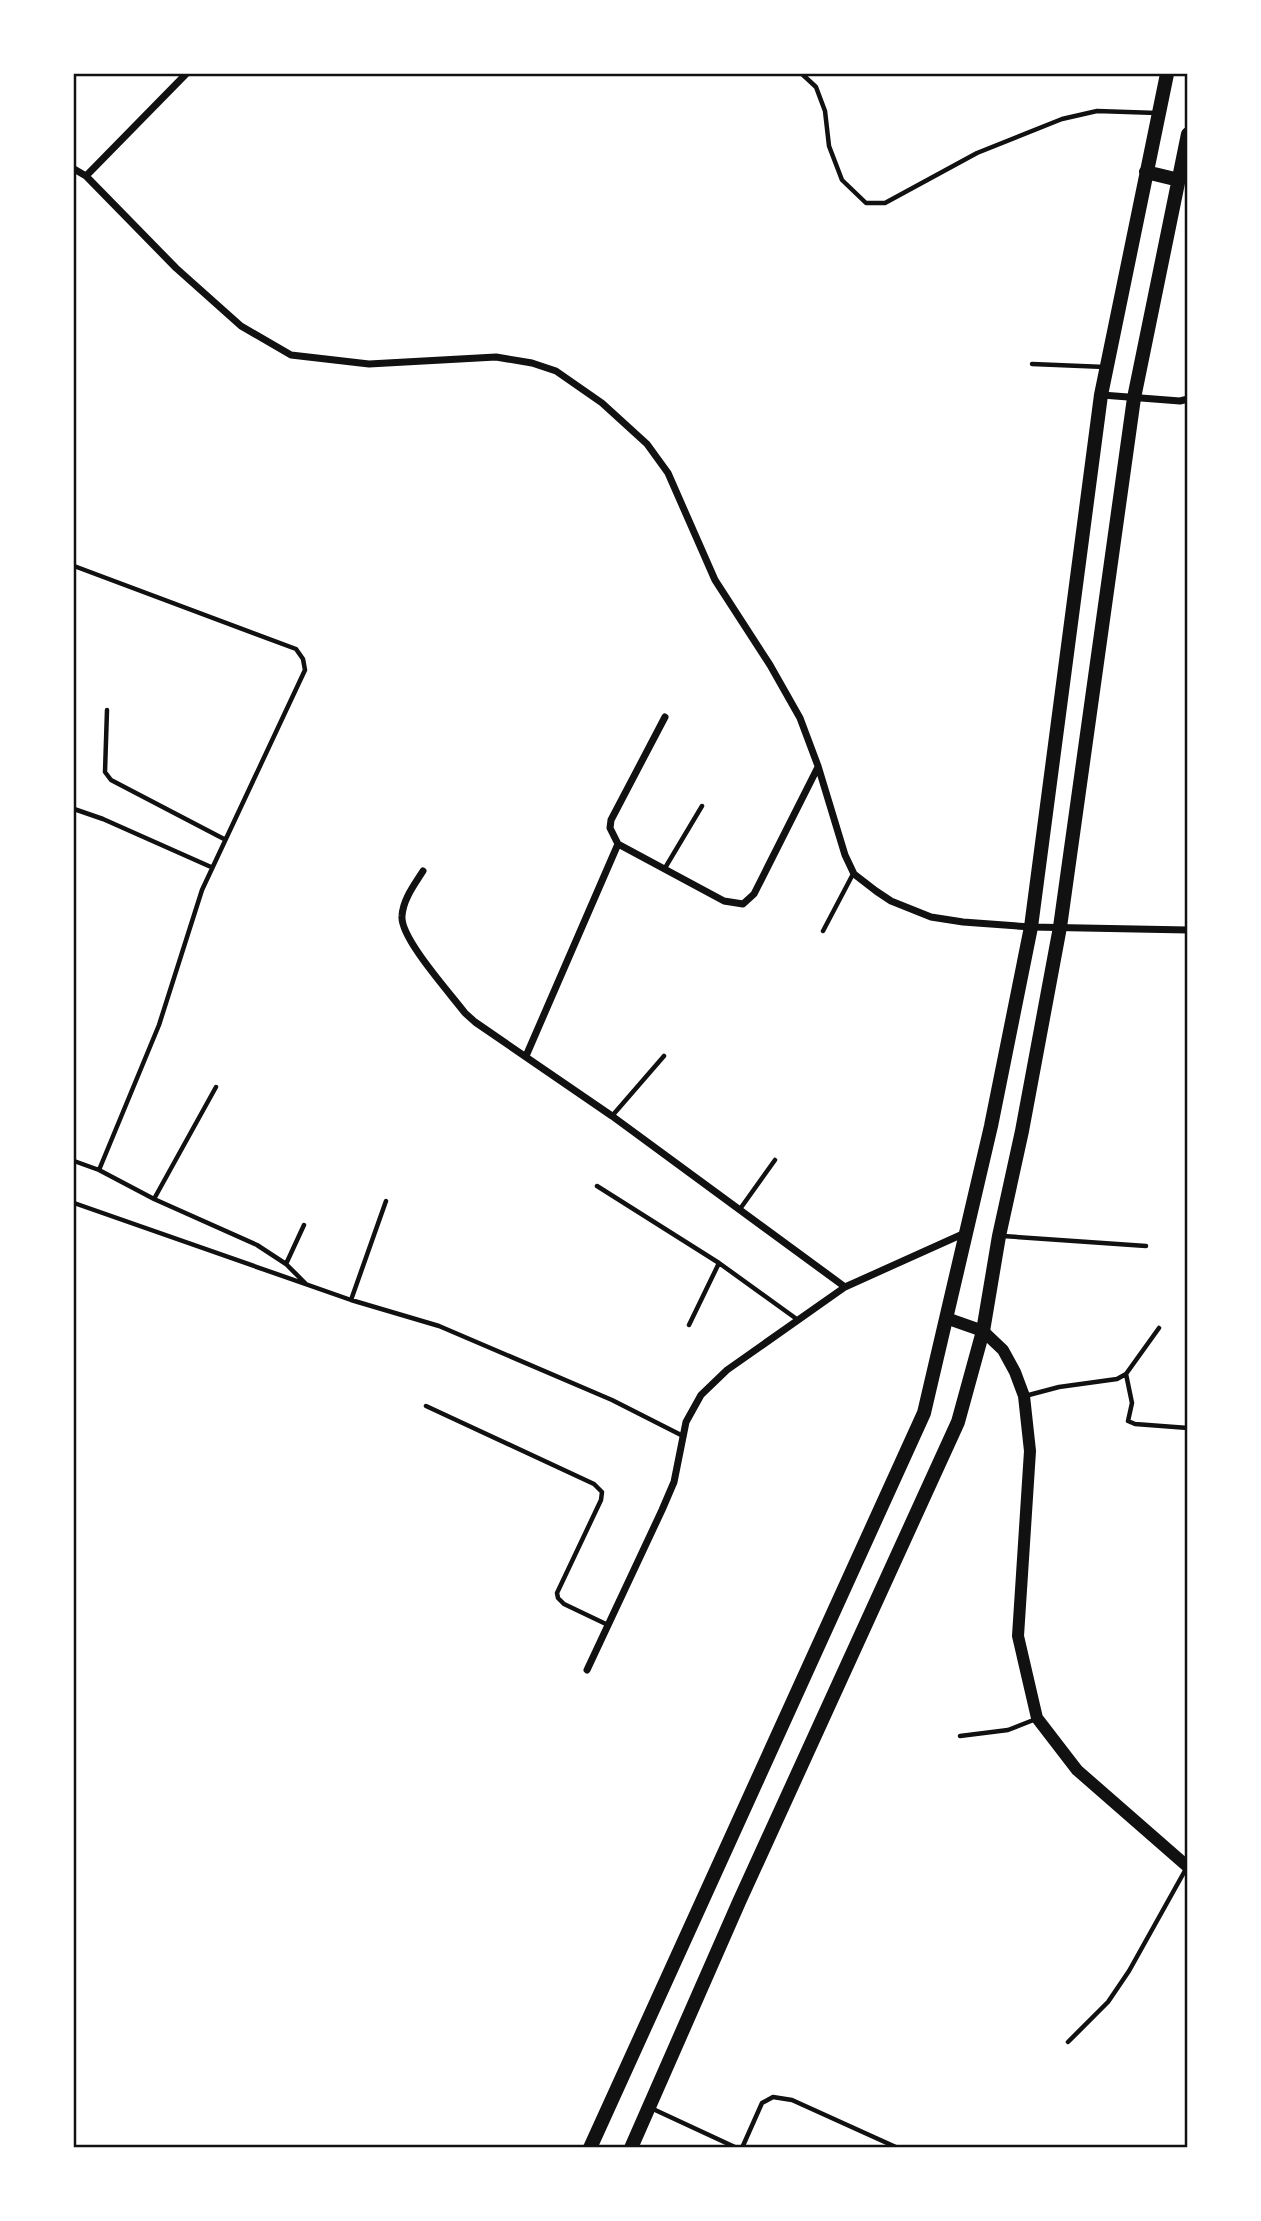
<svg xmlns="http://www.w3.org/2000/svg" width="1261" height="2221" viewBox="0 0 1261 2221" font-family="'IBM Plex Sans',sans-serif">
  <rect width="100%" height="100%" fill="#fff"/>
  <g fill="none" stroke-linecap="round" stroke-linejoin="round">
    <!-- service -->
    <path stroke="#111" stroke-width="4.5" d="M802,74l14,13 9,24 4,35 13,34 24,23h19l92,-50 85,-34 35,-8 60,2
      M1032,364l73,3
      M74,566l222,83 7,10 2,11 -103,220 -43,135 -60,145
      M107,710l-2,62 6,8 113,59
      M74,809l29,10 108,48
      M665,868l37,-62
      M823,931l30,-57
      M612,1116l52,-60
      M74,1161l25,9 55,29 103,46 29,19 20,20
      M597,1186l122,77 79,57
      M154,1199l62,-112
      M74,1203l277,97 88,26 173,74 71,36
      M740,1209l35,-49
      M1003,1236l143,10
      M286,1264l18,-39
      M351,1300l35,-99
      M689,1325l30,-62
      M1126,1374l6,29 -4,18 7,3 53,4
      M1025,1396l34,-9 58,-8 9,-5 33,-46
      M426,1406l168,78 8,8 -1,8 -44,93 1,5 6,6 44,21
      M960,1736l48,-6 28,-11
      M1068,2042l40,-40 21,-31 58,-104
      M653,2109l84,39
      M742,2148l20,-45 11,-6 19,3 106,48"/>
    <!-- minor -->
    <path stroke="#111" stroke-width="7" d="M74,169l12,7 90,92 65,58 50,29 78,9 127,-7 36,6 24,8 46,32 45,41 21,29 47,107 55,85 30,53 18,48 27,89 9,19 22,17 15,10 40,16 32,5 68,5 157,3
      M86,176l100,-102
      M1102,395l78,6 8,-2
      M665,717l-54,103 -1,8 8,16 106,57 19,3 11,-10 64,-127
      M423,871c-8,13 -20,28 -21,45 -2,22 48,77 63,97l10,9 137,94 233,171
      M526,1056l92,-212
      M587,1670l75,-160 12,-28 12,-60 15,-27 26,-25 118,-83 120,-54"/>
    <!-- secondary -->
    <path stroke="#111" stroke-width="12" d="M946,1318l37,13 20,19 12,22 9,24 6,55 -12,185 19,82 40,52 111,97"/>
    <!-- primary -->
    <path stroke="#111" stroke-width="14" d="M1146,172l33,8
      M590,2148l334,-735 67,-287 40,-199 70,-532 66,-321
      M631,2148l108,-246 219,-480 25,-91 16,-95 23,-105 38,-204 74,-529 54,-264"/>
  </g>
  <!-- border -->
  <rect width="1261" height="2221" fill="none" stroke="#ffffff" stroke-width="150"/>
  <rect x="75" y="75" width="1111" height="2071" fill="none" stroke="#111" stroke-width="2.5"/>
</svg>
